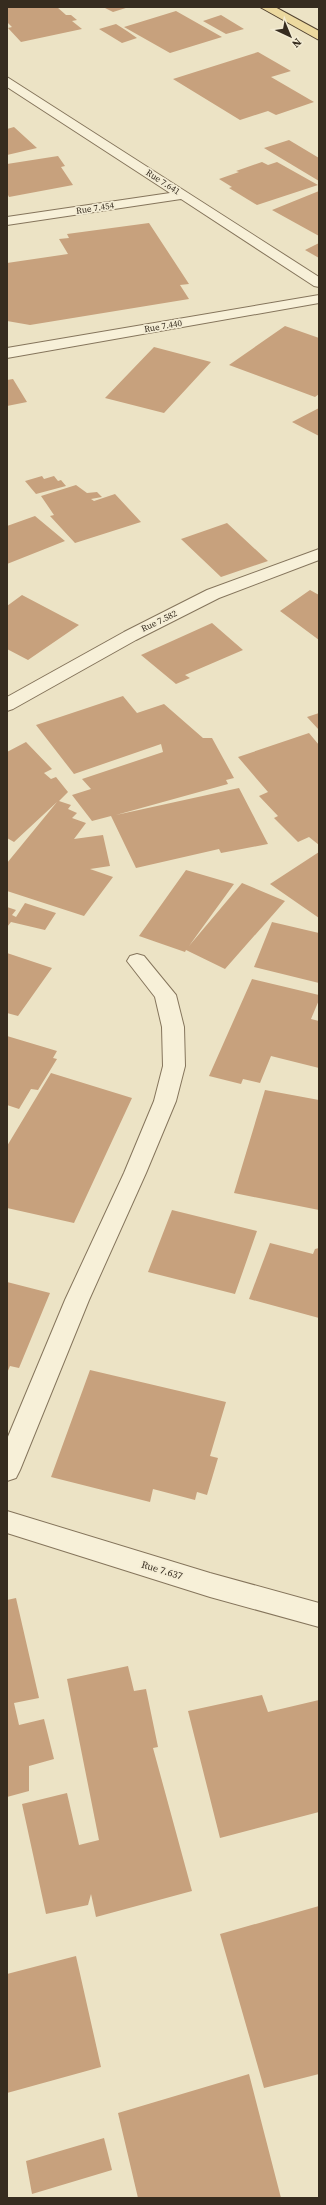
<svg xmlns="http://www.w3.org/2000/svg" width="326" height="2205" viewBox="0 0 326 2205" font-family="'Source Serif 4',serif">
  <rect width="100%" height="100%" fill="#ece3c5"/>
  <!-- building -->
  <path fill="#c7a17d" d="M7,7h50l9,8h5l6,5 -5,1 10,8 -61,13 -13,-14 4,-1 -5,-5z
    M103,7h26l-16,5z
    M176,11l46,26 -52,16 -46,-26z
    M221,15l23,14 -18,5 -23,-13z
    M116,24l11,7 10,7 -15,5 -23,-14z
    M258,52l33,19 -20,6 43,25 -38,13 -8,-4 -28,9 -67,-41z
    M14,127l23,21 -30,7v-26z
    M289,140l30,18v23l-55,-33z
    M58,156l7,10 -4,1 12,18 -64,12 -2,-4v-29z
    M262,162l6,3 9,-3 41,23 -61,20 -28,-17 3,-1 -13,-8 20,-7 -3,-1z
    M319,191v45l-47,-26z
    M149,223l40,61 -9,1 9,14 -159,26 -23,-4v-58l61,-9 -9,-15 10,-1 -2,-4z
    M319,243v15l-14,-8z
    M285,326l34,12v56l-4,3 -86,-32z
    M154,347l57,15 -47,51 -59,-15z
    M13,379l14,23 -20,4v-26z
    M319,408v28l-27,-14z
    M42,476l2,3 10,-3 4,5 3,-1 5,6 -30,8 -11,-13z
    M76,485l11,8 10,-1 5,5 -11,2 3,2 21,-7 26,28 -66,21 -25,-27 4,-1 -13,-19z
    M35,516l30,25 -58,23v-38z
    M227,523l41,38 -47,16 -40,-38z
    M310,590l9,5v45l-39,-29z
    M22,595l57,30 -51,35 -21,-11v-43z
    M212,623l31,27 -58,25 5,3 -14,6 -35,-29z
    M123,696l14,17 27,-9 39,34h9l22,40 -8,2 2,4 -112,31 123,-27 29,56 -47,9 -2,-4 -83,19 -25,-52 -19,5 -20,-26 19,-6 -9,-10 81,-27 -2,-8 -87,30 -38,-49z
    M319,713v17l-12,-13z
    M309,733l10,12v100l-10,-8 -11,5 -24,-24 4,-2 -19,-20 9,-4 -30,-35z
    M26,742l26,27 -8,4 7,6 5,-2 12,15 -9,9 12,4 -3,4 9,4 -5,5 14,5 -12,16 29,-4 7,31 -20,3 23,8 -29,39 -77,-25v-28l50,-61 -43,40 -7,-4v-86z
    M319,852v66l-49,-34z
    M186,870l48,14 -45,62 53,-63 43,18 -60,68 -39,-19 -1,2 -46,-16z
    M25,903l31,10 -11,17 -34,-8 -4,5v-20l9,3 -4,5 4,2z
    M272,922l47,11v50l-65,-16z
    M7,953l45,15 -34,48 -11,-3z
    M252,979l67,16v5l-8,19 8,2v47l-48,-12 -11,27 -17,-4 -2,5 -32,-8z
    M7,1036l50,15 -4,7 4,1 -19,31 -7,-1 -12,20 -12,-4z
    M51,1073l81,25 -58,125 -67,-15v-62z
    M265,1090l54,10v110l-85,-17z
    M172,1210l85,21 -22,63 -87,-22z
    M270,1243l43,11 2,-5 4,-1v70l-70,-19z
    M7,1282l43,11 -31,75 -9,-2 -3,7z
    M90,1370l136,32 -16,54 8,2 -11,37 -10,-3 -2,8 -42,-11 -3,13 -99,-25z
    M16,1598l23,100 -25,5 5,22 25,-6 10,40 -25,7v25l-22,6v-197z
    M128,1666l6,25 12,-2 12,58 -5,1 39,143 -96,26 -5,-23 -3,11 -42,9 -24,-110 45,-11 12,52 20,-5 -32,-161z
    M262,1695l6,17 51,-12v112l-99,26 -32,-127z
    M319,1906v168l-55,14 -44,-154z
    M76,1956l25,111 -94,26v-119z
    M249,2074l32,124h-143l-20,-85z
    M104,2138l8,32 -80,24 -6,-33z"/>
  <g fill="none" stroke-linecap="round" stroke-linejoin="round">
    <defs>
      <path id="minor" d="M7,77l312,200v10l-5,-1 -133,-87 -174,26v-8l163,-24 -163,-106z
        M319,295v8l-312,55v-10z
        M319,549v11l-100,38 -83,42 -123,69 -6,2v-14l117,-65 83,-42z
        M137,954l7,2 32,39 8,32 1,39 -9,35 -30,72 -57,127 -69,170 -4,8 -9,3v-42l58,-139 59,-127 30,-72 9,-35 -1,-39 -7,-30 -28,-36 3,-5z
        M7,1511l203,62 109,30v24l-109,-30 -203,-64z"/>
      <path id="major" d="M260,7h15l44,24v9z"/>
    </defs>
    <!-- minor casing -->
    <use href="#minor" stroke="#85755c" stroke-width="2"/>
    <!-- major casing -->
    <use href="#major" stroke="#534330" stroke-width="2"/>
    <!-- minor -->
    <use href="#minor" fill="#f7f0d8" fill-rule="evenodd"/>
    <!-- major -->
    <use href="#major" fill="#ecd99f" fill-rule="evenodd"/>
  </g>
  <g text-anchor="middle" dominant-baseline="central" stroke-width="3.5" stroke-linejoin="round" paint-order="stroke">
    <!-- far-street labels -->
    <g font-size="9" fill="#362c1f" stroke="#f3ecd4">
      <text transform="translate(163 182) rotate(33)">Rue 7.641</text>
      <text transform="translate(95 208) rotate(-9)">Rue 7.454</text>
      <text transform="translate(163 326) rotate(-10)">Rue 7.440</text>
      <text transform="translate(159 621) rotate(-26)">Rue 7.582</text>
    </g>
    <!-- street labels -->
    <g font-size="10" fill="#362c1f" stroke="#f3ecd4">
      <text transform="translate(162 1570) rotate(17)">Rue 7.637</text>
    </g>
  </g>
  <!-- border -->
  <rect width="326" height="2205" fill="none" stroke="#362c1f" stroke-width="16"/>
  <!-- north arrow -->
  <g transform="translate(290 36) rotate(136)" stroke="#f3ecd4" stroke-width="3" paint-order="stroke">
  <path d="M0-3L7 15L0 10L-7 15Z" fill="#362c1f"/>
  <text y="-6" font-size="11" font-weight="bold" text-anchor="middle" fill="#362c1f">N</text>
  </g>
</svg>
